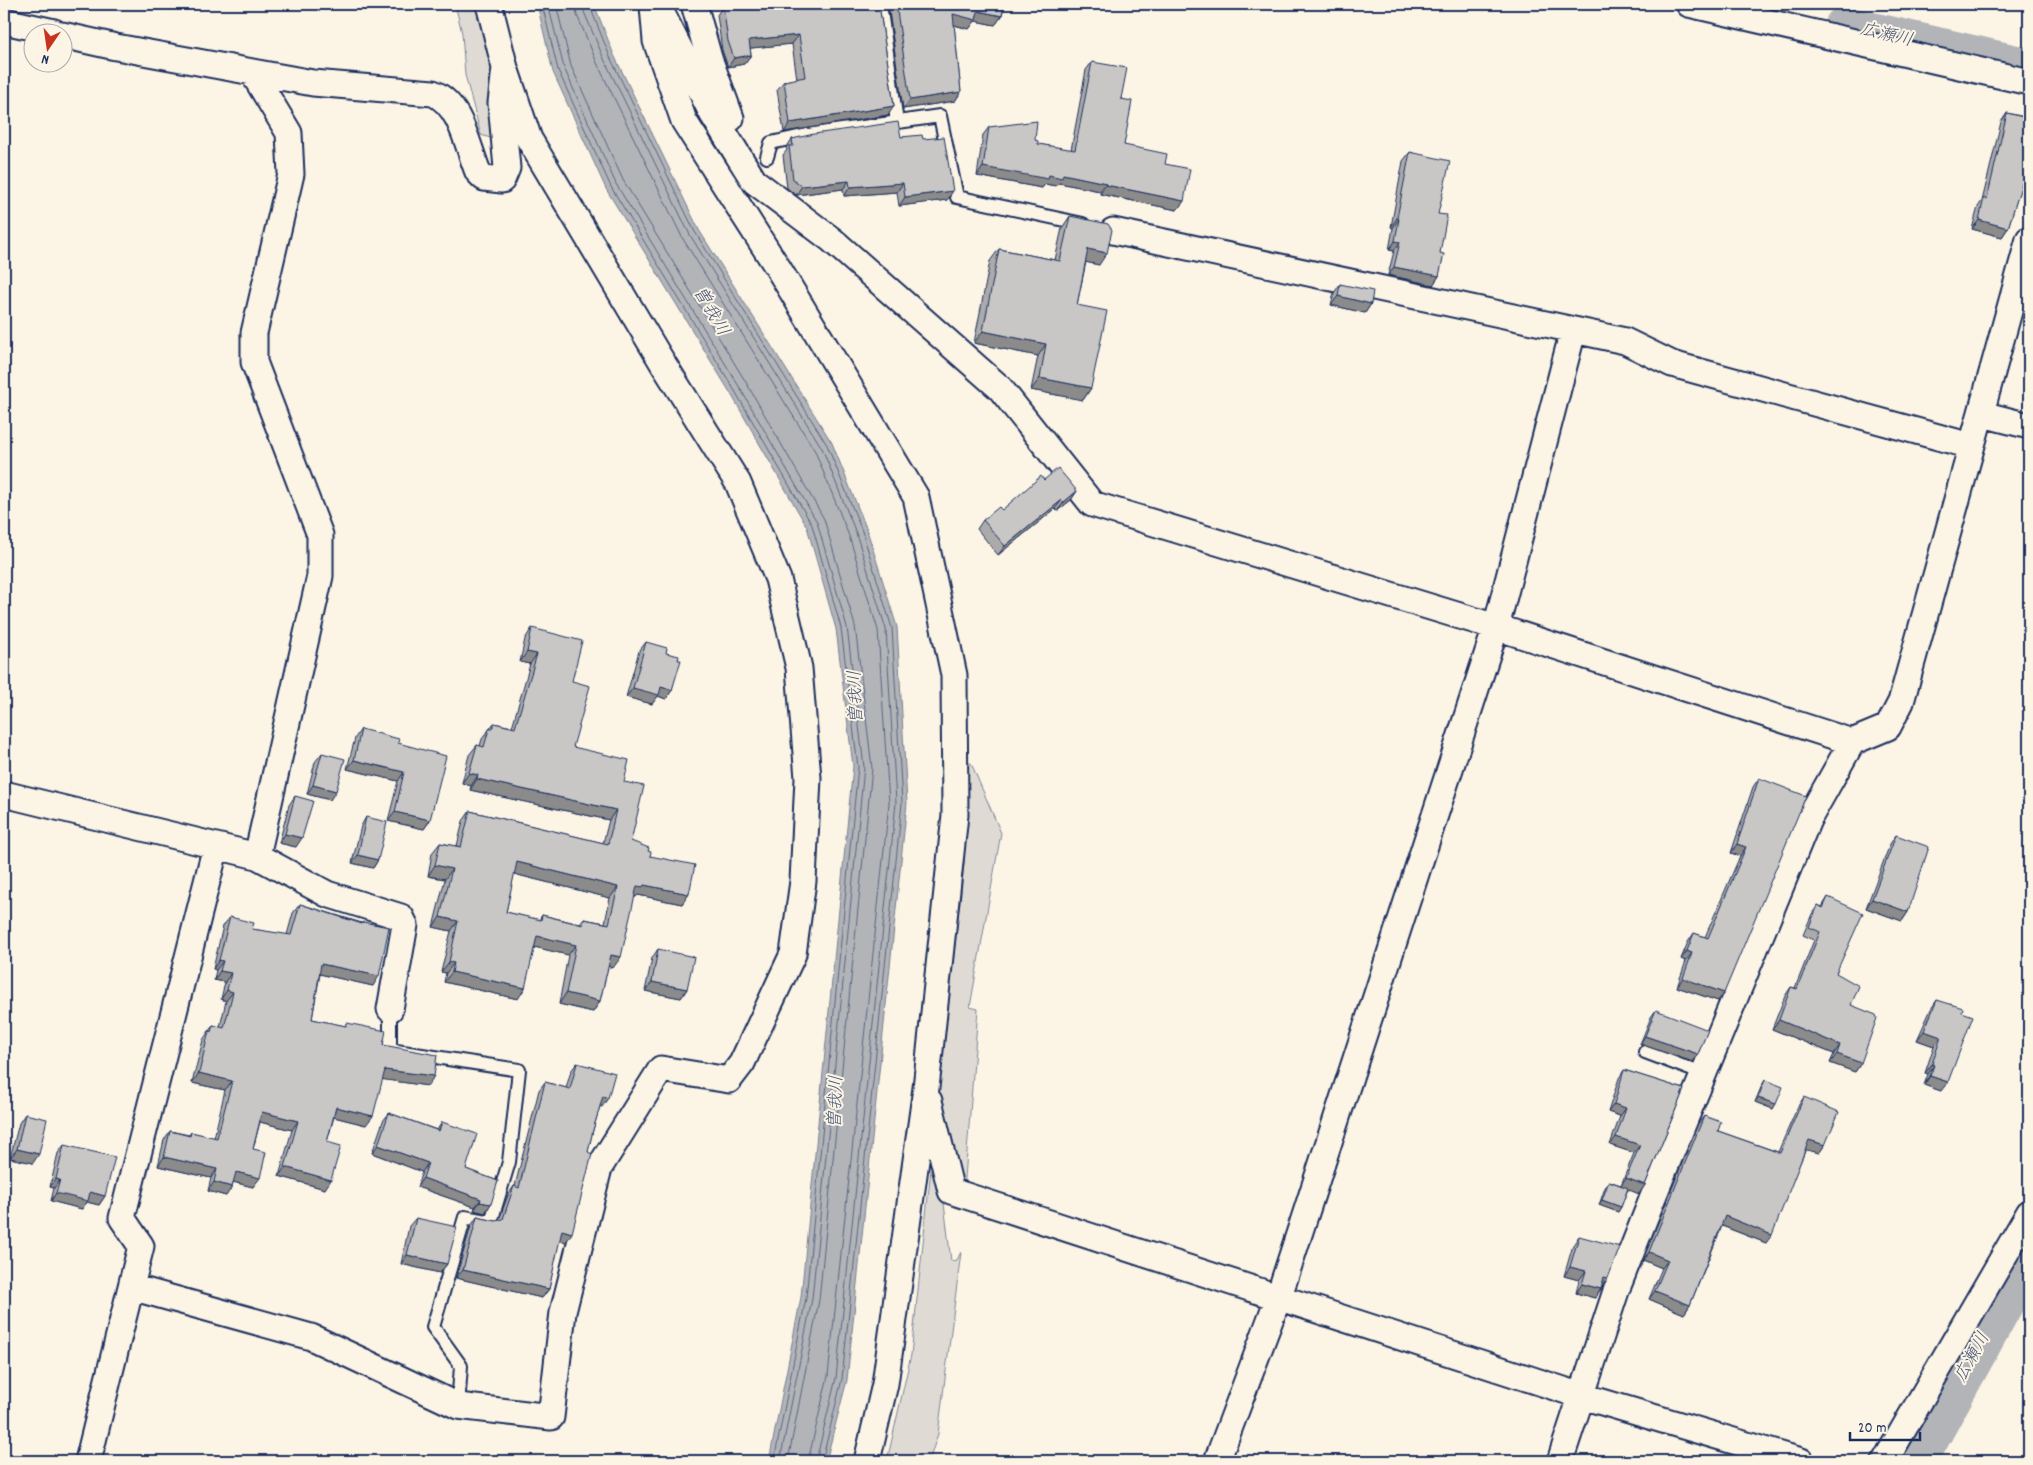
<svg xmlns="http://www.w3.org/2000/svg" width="2033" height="1465" viewBox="0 0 2033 1465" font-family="Dekko,'Klee One',sans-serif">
  <rect width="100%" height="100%" fill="#fcf5e5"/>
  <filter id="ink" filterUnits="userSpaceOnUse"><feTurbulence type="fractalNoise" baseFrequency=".02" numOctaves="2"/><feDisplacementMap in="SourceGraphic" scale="10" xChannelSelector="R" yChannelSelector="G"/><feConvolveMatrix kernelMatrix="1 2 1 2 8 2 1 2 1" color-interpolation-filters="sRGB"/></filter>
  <g filter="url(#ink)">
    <!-- green -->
    <path fill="#dfdbd4" stroke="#7d8599" d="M455,4h25l14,71 3,65 -16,-5 -16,-60 -3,-42z
      M971,763l30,70 -31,174 8,2 -14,182 -20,-53 -5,-51 25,-222 4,-101z
      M936,1167l4,4 11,90 6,-1 4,-8 -23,182 -9,27h-42l24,-106 20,-186z"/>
    <!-- water -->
    <path fill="#b2b4b8" stroke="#767f94" d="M537,4h57l20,51 85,175 133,213 35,87 30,97 10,176 -60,577 -21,81h-57l32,-164 52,-531 -17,-137 -29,-102 -76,-133 -125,-205 -53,-117z"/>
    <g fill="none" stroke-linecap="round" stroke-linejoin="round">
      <!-- shore -->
      <path stroke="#576482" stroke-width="1" d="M542,4l16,66 53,117 124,204 77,134 29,103 17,139 -52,531 -32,163
        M548,4l16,64 52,116 124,204 77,134 30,105 17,140 -52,532 -32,162
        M556,4l15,62 52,114 124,204 77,135 31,107 17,142 -53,532 -31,161
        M575,4l2,11 20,48 86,176 132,212 34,85 29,94 11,173 -61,573 -20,85
        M583,4l1,8 20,47 86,176 132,213 34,85 30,96 10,174 -60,575 -20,83
        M589,4l21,53 85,175 132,213 35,86 30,97 10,175 -60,576 -20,82"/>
      <!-- river -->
      <path stroke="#b2b4b8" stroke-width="42" d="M1845,27l184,42
        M1916,1461l113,-206"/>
      <defs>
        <path id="service" d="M880,4l17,118
          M767,157l4,-14 36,-8 133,-19 17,81 126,27
          M390,1009v41l129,20 -10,92 -18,60 -26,-5 -32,110 28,39 -3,40
          M1645,1052l58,22"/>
        <path id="minor" d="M657,4l56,111 41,66 78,59 168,148 92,116 404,123 356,115 36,-15 13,-25 128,-463
          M694,4l15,54 22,60
          M1689,4l340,78
          M653,6l3,35 28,80 94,147 138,229 38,178 1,140 -29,273 -41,296 -18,77
          M4,21l50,11
          M62,35l54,12 197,36 120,10c28,12 34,52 45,79l6,6 18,2 5,-12 -6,-65 4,-35 -16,-64
          M253,73l36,60 2,41 -37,159v29l66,173v41l-63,280
          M1113,231l512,110 47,23 299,82
          M1982,414l47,12
          M4,794l253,62 70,38 74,23 4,8 -15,84
          M929,1101l22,90 631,205 219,65
          M131,1287l180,50 147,69 93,11 12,-105 36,-144 62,-99 68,11 13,-17 51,-109 10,-73 5,-103 -9,-110 -21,-89 -40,-96 -74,-118 -135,-226 -24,-71
          M88,1461l53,-215 -19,-28 94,-372
          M1217,1461l62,-165 217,-669 77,-296
          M1560,1461l56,-170 37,-94 155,-377 44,-78
          M1885,1461l144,-248"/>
      </defs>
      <!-- service casing -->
      <use href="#service" stroke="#1b2f5e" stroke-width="16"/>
      <!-- minor casing -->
      <use href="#minor" stroke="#1b2f5e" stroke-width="29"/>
      <!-- service -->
      <use href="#service" stroke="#fcf5e5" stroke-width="12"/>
      <!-- minor -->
      <use href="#minor" stroke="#fcf5e5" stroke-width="25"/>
    </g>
    <!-- wall -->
    <path fill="#acabaa" stroke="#1b2f5e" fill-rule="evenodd" d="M721,4h158l15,102 -6,9 -104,17 -7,-42 7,-9 13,-2 -5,-35 -42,4 1,7 -7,9 -16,3 -6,-17 -5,-35 5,-8z
      M888,4h116l-2,12 -7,9 -20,-4 -6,8 -15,-4 7,67 -6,9 -52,8z
      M1092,62l29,37 3,46 41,19 19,37 -7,9 -77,-16v-3l-41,-8 -3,3 -11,-2 -3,4 -65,-12 6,-41 6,-8 46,13 3,4 33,6 15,-80z
      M2028,112l1,1v61l-4,-1 -17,55 -6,9 -30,-8 6,-22 4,-6 19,-79 6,-9 18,4z
      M901,137l22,2 24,61 -48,6 -2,-14 -53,4 -1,-7 -47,6 -9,-7 -4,-33 4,-5 -1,-2 6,-9z
      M1410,152l28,62 2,39 -1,23 -6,9 -45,-10 6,-24 -5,-1 4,-22 -2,-1 12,-66z
      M1070,216l29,49 -13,-3 -9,43 14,83 -8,12 -52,-10 7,-34 -64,-13 16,-82 9,-12 56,11 7,-32z
      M1340,284l31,20 -6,9 -34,-8 3,-12z
      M1044,480l33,11 -6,9 -14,11 -2,-2 -57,46 -21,-26 6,-9 19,-10z
      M532,628l40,53 1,66 51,35 7,59 17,10 2,5 39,38 -7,10 -44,-9 -2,2h-2l-21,71 -5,-2 -8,35 -7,11 -34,-8 9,-49 -33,-8 -17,52 -74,-17 2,-9 -5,-1 10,-41 -18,-4 12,-48 -17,-3 4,-23 8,-10 17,3 6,-25 7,-10 133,32 6,-23 -139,-30 1,-4 -9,-3 7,-28 8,-10 3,1 2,-7 12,-16 18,4 18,-63 -10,-2 5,-23zM514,874l96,24 -5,25 -21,-4 -4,5 -38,-9 -3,5 -33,-8z
      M646,642l32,18 -6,30 -6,9 -8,-3 -6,8 -26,-7 13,-46z
      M361,729l37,14 32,77 -6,9 -36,-8 10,-40 -51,-12 8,-31z
      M322,753l8,47 -23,-6 8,-32z
      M1759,778l-35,215 -6,8 -41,-14 9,-26 -5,-2 7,-17 6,-9 11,4 35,-81 -9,-3 22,-66z
      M295,796l1,51 -17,-4 10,-38z
      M366,817l12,43 -5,8 -21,-5 9,-37z
      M1896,835l12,77 -6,9 -36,-13 24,-64z
      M1828,897l8,76 15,32 10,58 -6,9 -25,-9 4,-9 -62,-25 13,-33 6,-9 4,1 19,-48 -11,-5 9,-21 6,-9 4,2z
      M300,904l62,19 1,-1 10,64 -53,-12 -8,45 33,7 2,-3 36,22 45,41 -46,-7 -16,46 -32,-8 -7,25 -2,47 -46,-13 13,-46 -32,-8 -7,27v38l-20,-5 -7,14 -18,-5 3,-13 -53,-12 6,-26 6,-9 19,4 2,-3 23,6 11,-48 -33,-7 11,-43 10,-15 7,2 6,-26 -5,-2 4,-17 -11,-2 2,-10 -3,-1 10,-43 7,-9 22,12 35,6 6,-22z
      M658,949l29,40 -6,9 -36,-7 7,-33z
      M1937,1000l25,12 -21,79 -17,-6 4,-11 -3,-1 9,-27 -17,-6 14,-31z
      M1656,1010l37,52 -53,-18 11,-27z
      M577,1063l25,44 -2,-1 -7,24 -27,112 -7,-2 -10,49 -7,9 -86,-20 15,-52 6,-9 19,4 3,-1 9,-25 6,-9h1l24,-96 6,-8 21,6 5,-17z
      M1624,1070l60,19 -39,96 -6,9 -11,-5 -7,18 -3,5 -19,-7 7,-20 3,-4 12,4 13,-32 -24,-8 10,-29 -12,-4 11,-34z
      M1765,1080l8,29 -18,-7 7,-17z
      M1804,1097l21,48 -6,8 -13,-4 -40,94 -44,-17 -32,79 -6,9 -35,-15 13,-31 -19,-8 55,-136 6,-8 14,15 60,21 20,-46z
      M389,1113l48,17 5,-8 24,47 32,12 -13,32 -11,-3 1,-3 -58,-20 5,-15 -50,-19 11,-32z
      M25,1114l8,49 -23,-5 9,-35z
      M64,1145l41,51 -6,9 -12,-3 -5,7 -31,-8 3,-13 -4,-1 8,-34z
      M416,1218l31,46 -7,9 -39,-9 8,-38z
      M1579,1236l23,51 -7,11 -19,-5 3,-13 -15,-4 9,-31z"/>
    <!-- shaded-wall -->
    <path fill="#8c8b8b" stroke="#1b2f5e" d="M978,11l24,5 -7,9 -20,-4 -6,8 -22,-6 6,-9z
      M799,35l-7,9 -50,5 7,-9z
      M751,55l-7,9 -16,3 6,-9z
      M961,92l-6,9 -52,8 7,-9z
      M894,106l-6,9 -104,17 6,-9z
      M2028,164h1v10l-7,-2z
      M983,167l66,8 14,-1 43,9 -6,8 -41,-8 -3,3 -11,-2 -3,4 -65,-12z
      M849,181l-6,8 -47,6 6,-9z
      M903,183l-6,9 -53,4 6,-9z
      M1106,185l78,16 -7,9 -77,-16z
      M953,191l-6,9 -48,6 6,-9z
      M1397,218l2,1 -6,9 -2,-1z
      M1979,220l29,8 -6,9 -30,-8z
      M1395,241l5,1 -6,9 -5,-1z
      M1088,249l19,4 -8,12 -19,-4z
      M1394,267l45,9 -6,9 -45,-10z
      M1338,296l33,8 -6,9 -34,-8z
      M983,331l63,13 -8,12 -64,-13z
      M1040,378l51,10 -8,12 -52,-10z
      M1077,491l-6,9 -14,11 7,-9z
      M1062,500l-7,9 -57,46 7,-9z
      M527,652l10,2 -7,10 -10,-2z
      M661,687l11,3 -6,9 -8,-3 -6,8 -26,-7 7,-9z
      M354,760l50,12 -6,9 -51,-12z
      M469,773l9,2 -7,11 -9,-3z
      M477,779l139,31 -7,10 -139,-30z
      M313,785l23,6 -6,9 -23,-6z
      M395,812l35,8 -6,9 -36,-8z
      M285,834l17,4 -6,9 -17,-4z
      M1737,844l9,3 -6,9 -9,-3z
      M358,855l20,5 -5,8 -21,-5z
      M517,862l101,25 -8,11 -100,-25z
      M435,865l17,4 -7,10 -17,-3z
      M644,885l45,9 -7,10 -44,-9 -2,2 -7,-1 8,-10z
      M1872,899l36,13 -6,9 -36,-13z
      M440,917l18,4 -7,10 -18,-4z
      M537,936l39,9 -8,10 -38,-9z
      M1687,951l5,2 -6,8 -5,-2z
      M611,955l10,2 -8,11 -9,-3z
      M219,960l4,1 -7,9 -3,-1z
      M449,962l5,1 -8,10 -5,-1z
      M321,964l58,12 -6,10 -58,-13z
      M220,971l11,2 -6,9 -11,-2z
      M452,972l73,16 -7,11 -74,-17z
      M1683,978l41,15 -6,8 -41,-14z
      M652,982l35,7 -6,9 -36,-7z
      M227,990l6,2 -7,9 -5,-2z
      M566,993l34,8 -7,11 -34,-8z
      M1779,1020l61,25 -6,9 -62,-25z
      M1924,1031l17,6 -7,9 -17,-6z
      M1645,1036l53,18 -5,8 -53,-18z
      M1837,1054l24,9 -6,9 -25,-9z
      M1932,1064l2,1 -6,9 -3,-1z
      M385,1070l49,6 -6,10 -49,-7z
      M199,1073l33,8 -7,9 -33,-7z
      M1930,1076l18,6 -7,9 -17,-6z
      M603,1096l5,2 -6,9 -6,-2z
      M1758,1098l18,6 -3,5 -18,-7z
      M1614,1104l12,4 -6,8 -12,-4z
      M336,1107l37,9 -7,9 -36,-9z
      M262,1112l36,9 -6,9 -36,-9z
      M1616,1137l24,8 -6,8 -24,-8z
      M1809,1140l16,5 -6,8 -16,-4z
      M378,1145l50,18 -6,9 -50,-19z
      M17,1149l22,5 -6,9 -23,-5z
      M164,1157l53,12 -6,9 -53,-12z
      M285,1167l46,13 -6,9 -46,-13z
      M236,1172l24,6 -7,9 -24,-6z
      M423,1178l58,21 -6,8 -58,-20z
      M1626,1178l19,7 -6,9 -19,-8z
      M56,1179l4,1 -6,8 -4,-1z
      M214,1182l18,5 -6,9 -18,-5z
      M90,1192l15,4 -6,9 -12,-3 -5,7 -31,-8 5,-8z
      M1602,1200l19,7 -3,5 -19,-7z
      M480,1202l11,2 -6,9 -11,-3z
      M1725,1216l47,19 -6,8 -46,-18z
      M562,1230l10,3 -6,9 -11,-3z
      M1649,1252l19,8 -6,8 -19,-8z
      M407,1255l40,9 -7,9 -39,-9z
      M1570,1267l16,4 -7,9 -15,-4z
      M463,1270l86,19 -7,9 -86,-20z
      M1604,1277l4,1 -6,9 -4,-1z
      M1582,1284l19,5 -6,9 -19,-5z
      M1655,1291l35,14 -6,9 -35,-15z"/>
    <!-- building -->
    <path fill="#c8c7c6" stroke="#1b2f5e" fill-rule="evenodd" d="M728,4h151l15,102 -104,17 -6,-42 21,-4 -6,-42 -50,5 2,15 -17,3 -6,-17 -5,-36h5z
      M896,4h108l-2,12 -24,-5 -2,9 -23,-6 8,78 -51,8z
      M1092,62l35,6 -6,31 11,2 -8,44 43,9 -2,10 25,5 -6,32 -78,-16v-2l-43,-9 -1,4 -13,-3 -1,4 -65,-12 6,-40 48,-6 -2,19 3,1v3l37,6z
      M2028,112l1,1v51h-1l-20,64 -29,-8 5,-22 3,1 20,-86 20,5z
      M898,122l3,15 21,-2 1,4 21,-2 9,54 -48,6 -2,-14 -53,4 -1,-6 -47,5 -9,-7 -4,-33h4l-1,-7 22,-5z
      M1410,152l40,9 -12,53 9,1 -7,38 4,1 -5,22 -45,-9 6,-25 -5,-1 4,-22 -2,-1z
      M1070,216l38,8 4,6 -5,23 -19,-4 -11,56 30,6 -16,77 -51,-10 6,-34 -63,-13 16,-82 61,12z
      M1340,284l33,7 -2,13 -33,-8z
      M1058,468l19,23 -13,11 -2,-2 -57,46 -22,-26 16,-13 3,3 39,-34 3,4z
      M532,628l50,13 -10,40 18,5 -17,61 56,13 -5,22 20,4 -13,55 18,7 -1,3 3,1 -1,4 45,9 -6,29 -45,-9 -1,2 -6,-1 -16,71 -10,-2 -11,46 -34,-8 10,-48 -39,-9 -12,52 -73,-16 2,-9 -5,-1 9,-41 -18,-4 12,-48 -17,-4 5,-22 21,4 9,-36 138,33 8,-34 -139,-31 1,-4 -9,-2 8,-28 7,2 5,-18h3l2,-6 21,5 22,-74 -10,-2zM517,862l101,25 -9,37 -25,-5 -1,6 -41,-10 -1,5 -35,-8z
      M646,642l21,6 -1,5 13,3 -1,4h3l-9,30 -11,-3 -2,8 -26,-7z
      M361,729l38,10 -1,4 48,13 -16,64 -35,-8 9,-40 -50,-12z
      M322,753l23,6 -9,32 -23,-6z
      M1759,778l47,18 -82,197 -41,-15 9,-25 -5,-2 7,-18 14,5 38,-91 -9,-3z
      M295,796l18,5 -11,37 -17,-4z
      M366,817l21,5 -9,38 -20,-5z
      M1896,835l33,12 -21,65 -36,-13z
      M1828,897l35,16 -27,60 23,13 -8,19 25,10 1,3 -16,45 -24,-9 3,-9 -61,-25 12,-33 6,2 23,-57 -11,-5 9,-22 5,3z
      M300,904l62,20 1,-2 26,5 -10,49 -58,-12 -9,55 34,7 1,-3 39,8 -3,14 54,10 -3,21 -49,-6 -12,46 -37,-9 -9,35 14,4 -10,34 -46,-13 13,-46 -36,-9 -9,37 13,3 -6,26 -24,-6 -4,15 -18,-5 3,-13 -53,-12 6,-26 20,5 1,-4 26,6 15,-57 -33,-8 10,-42 2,1 2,-7 11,3 9,-36 -6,-2 4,-17 -11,-2 3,-10 -4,-1 11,-43 24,6 -2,6 39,6z
      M658,949l36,8 -7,32 -35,-7z
      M1937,1000l26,8 -1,4 11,4 -25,66 -18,-6 4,-11 -2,-1 9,-27 -17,-6z
      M1656,1010l52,20 -10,24 -53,-18z
      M577,1063l38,10 -7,25 -5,-2 -10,34 -5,22 4,2 -20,79 -10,-3 -13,59 -86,-19 14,-53 19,4 7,-2 11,-33 5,2 26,-106 25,7z
      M1624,1070l60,19 -39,96 -19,-7 14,-33 -24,-8 10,-29 -12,-4z
      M1765,1080l18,7 -7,17 -18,-6z
      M1804,1097l35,15 -14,33 -16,-5 -37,95 -47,-19 -35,89 -35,-14 13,-31 -19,-8 55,-136 17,6 -3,9 62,22z
      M389,1113l50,18 3,-9 35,12 -11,35 32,12 -7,23 -11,-2 1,-3 -58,-21 5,-15 -50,-18z
      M25,1114l22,5 -8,35 -22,-5z
      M64,1145l51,12 -10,39 -15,-4 -2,9 -32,-8 4,-13 -4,-1z
      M1609,1181l19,7 -7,19 -19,-7z
      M416,1218l41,9 -10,37 -40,-9z
      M1579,1236l41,11 -12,31 -4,-1 -3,12 -19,-5 4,-13 -16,-4z"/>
  </g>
  <g text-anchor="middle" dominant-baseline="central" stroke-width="4" stroke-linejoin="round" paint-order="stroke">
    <!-- water labels -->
    <g font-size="18" font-style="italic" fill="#485779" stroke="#fcf5e5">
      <text transform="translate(1886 36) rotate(13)">広瀬川</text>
      <text transform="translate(710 312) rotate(60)">曽我川</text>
      <text transform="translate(857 697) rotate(-92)">曽我川</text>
      <text transform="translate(837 1102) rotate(-88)">曽我川</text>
      <text transform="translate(1973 1358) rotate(-61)">広瀬川</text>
    </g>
  </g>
  <!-- margin -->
  <rect width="2033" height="1465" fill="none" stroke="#fcf5e5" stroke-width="20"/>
  <rect x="10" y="10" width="2013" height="1445" fill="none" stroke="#1b2f5e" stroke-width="2" filter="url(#ink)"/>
  <!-- north arrow -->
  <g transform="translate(48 48) rotate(193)"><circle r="24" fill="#fcf5e5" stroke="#a2a6af"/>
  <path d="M0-4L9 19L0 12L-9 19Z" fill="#c8321e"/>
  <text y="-8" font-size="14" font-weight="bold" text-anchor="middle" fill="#1b2f5e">N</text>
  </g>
  <!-- scale -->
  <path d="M1850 1432v8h70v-8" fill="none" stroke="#1b2f5e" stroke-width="2.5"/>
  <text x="1858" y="1432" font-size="15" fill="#1b2f5e" stroke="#fcf5e5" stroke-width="4" paint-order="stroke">20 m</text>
</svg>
